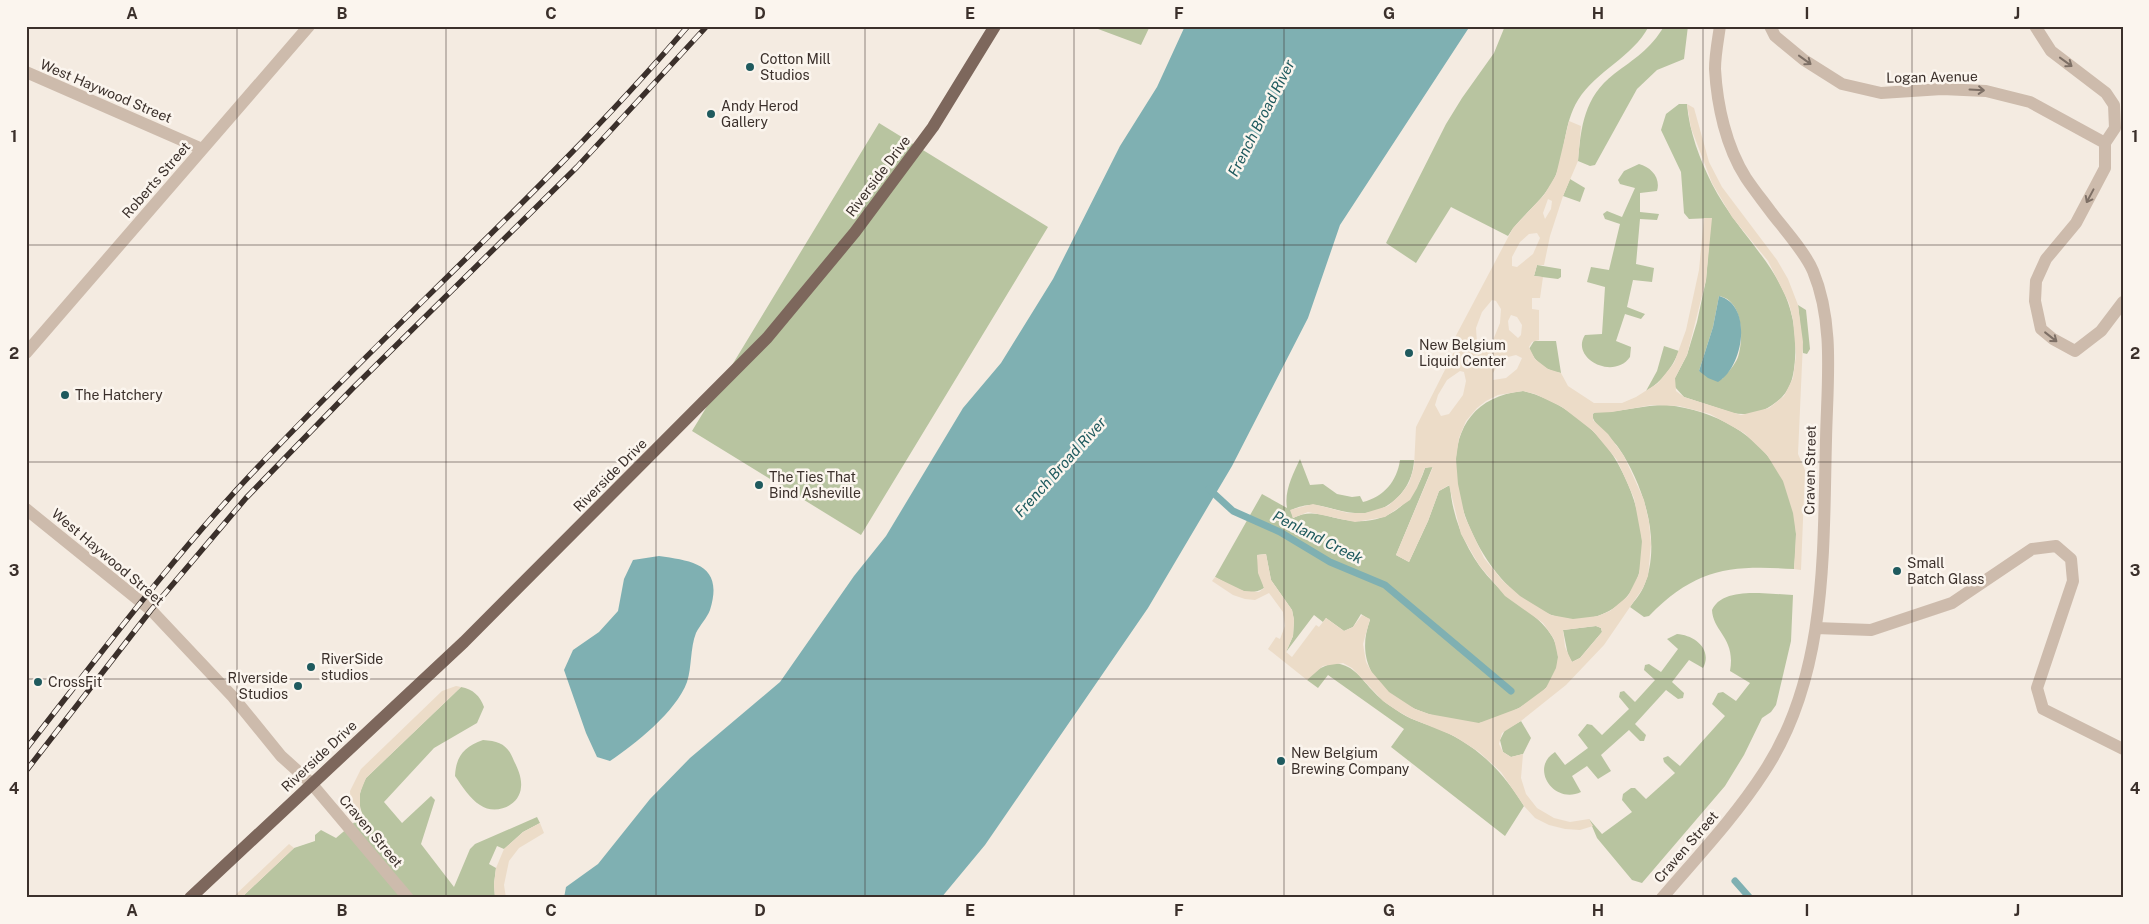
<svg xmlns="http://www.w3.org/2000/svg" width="2149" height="924" viewBox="0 0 2149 924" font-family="'Public Sans',sans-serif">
  <rect width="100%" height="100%" fill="#f4ebe1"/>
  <!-- green -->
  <path fill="#b8c4a0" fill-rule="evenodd" d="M1090,26h60l-9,19z
    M1505,26h144c-17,32 -52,44 -71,74 -15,24 -12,52 -23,77 -10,23 -34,38 -47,59l-57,-29 -35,56 -30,-20 60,-119 16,-26 32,-45z
    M1664,26h24l-4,33 -27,11 -20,19 -42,76 -5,1 -12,-5c3,-34 6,-64 36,-87 20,-15 37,-25 50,-48z
    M1679,104h8c2,27 13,56 25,80 33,64 89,93 83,175 -1,14 -3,28 -13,38 -13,13 -31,20 -49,16l-49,-16 -9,-10v-9l12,-23 10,-33 9,-42 5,-62 -22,1 -5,-6 -3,-41 -20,-42 5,-16zM1719,296c24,4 25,42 19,61 -3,8 -10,15 -16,22l-23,-8 14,-44z
    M879,123l169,104 -187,308 -169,-104z
    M1639,164c12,3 22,14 18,27l-17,2v19l19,2 -2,6 -17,-1 -4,45 18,4 -2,14 -19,-2 -6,27 18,7 -4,5 -16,-5 -9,27 15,6 -1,10c-17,24 -60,1 -45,-22l17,-1 3,-47 -18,-5 4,-15 18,3 11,-46 -15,-5 -2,-5 4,-3 15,6 13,-29 -15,-4 -2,-4 6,-9z
    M1570,179l15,9 -5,14 -17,-6z
    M1537,265l24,4v8l-3,2 -24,-3z
    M1798,305l8,5 4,39 -3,5 -4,-1z
    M1534,341h22l5,32c-15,-2 -26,-11 -32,-24z
    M1664,346l15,5c-7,17 -17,31 -33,40l11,-20z
    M1523,391c31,7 61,28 81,52 33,40 64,137 5,168 -109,58 -233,-205 -86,-220z
    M1667,405c70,8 127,54 129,129 0,12 -1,24 -2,35 -64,-4 -98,-1 -145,47l-5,1 -14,-10c4,-6 10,-12 13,-19 20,-44 1,-103 -25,-141 -7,-10 -24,-21 -26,-32l3,-3c24,1 47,-7 72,-7z
    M1300,459l10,26 13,-1 14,10 15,3 8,-1 3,6c21,-5 34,-21 37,-42h14c-1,31 -28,56 -59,53 -26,-2 -38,-15 -64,-3l2,8c19,-10 34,-1 53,2 39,7 68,-16 79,-52l8,-2 -37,89 13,7 19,-41 11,-30 11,-6c2,35 19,73 44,98 26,27 79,47 60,93 -9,22 -53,44 -75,47 -8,1 -16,-2 -23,-3 -52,-7 -108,-41 -86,-100l-9,-6 -8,13 -9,4 -18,-13 -3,4 -9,-7 -28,37 7,-16 1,-16 -2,-10 -21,-30 -5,-26 -9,1 7,33c-16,11 -34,-3 -49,-11l47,-83 25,14c-3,-17 6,-34 13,-49z
    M1759,593l34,2 -2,46 -15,64 -5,7 -9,6 -18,37 -19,31 -83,97 -10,-3 -35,-42 -8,-19 13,15 30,-22 -10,-12 1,-6 8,-6h4l11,11 29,-26 -11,-11 -1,-4 5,-2 12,10 45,-50 -13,-12 6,-11 5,-1 13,9 14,-18 -20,-12c6,-33 -17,-39 -18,-61 8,-17 31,-17 47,-17z
    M1596,626l5,2 1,4 -22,26 -8,4 -4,-7 -5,-25z
    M1677,634c17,1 36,15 26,34l-14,-8 -17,22 12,11 -1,5 -5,1 -12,-9 -31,34 11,11 -2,6h-4l-11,-11 -28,25 10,16 -13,8 -11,-13 -15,10 9,16c-27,13 -52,-24 -26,-40l10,13 23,-17 -10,-13 9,-11 5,1 10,10 27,-26 -10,-12 1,-5 4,-1 11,11 20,-22 -11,-10 1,-5 4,-1 12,8 17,-23 -11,-10z
    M1332,663c21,1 27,13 40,27 6,7 15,14 23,19 14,11 30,14 46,21 37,16 62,42 83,76l-19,30 -114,-89 13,-18 -76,-54 -10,13 -11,-8 7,-9z
    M461,687c12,2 19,9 23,20l-7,16 -43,25 -50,54 18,21 29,-27 4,4 -14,44 33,43 16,-38 5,-5 62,-27 3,6 -17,9 -19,17 -7,-3 -8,18 7,4 -2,16 1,14h-254l53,-50 21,-7v-6l6,-5 15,8 27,-23c-6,-12 -4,-25 3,-37z
    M1521,721l10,17 -8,16 -12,3 -8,-5 -3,-12 5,-10z
    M483,740c17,1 25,5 31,21 4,8 8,17 7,26 -1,19 -26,29 -41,18 -10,-6 -18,-19 -25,-29 1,-20 9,-29 28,-36z"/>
  <!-- plaza -->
  <path fill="#ecdcc8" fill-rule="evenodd" d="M1687,104l7,4 15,54 13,25 55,73 11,19 10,26 5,37 -5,112 7,16 -4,100 -7,-1 2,-35 -3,-21 -10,-32 -16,-26 -23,-22 -34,-19 -31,-8 -27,-1 -40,7 -19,1v7l15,14 16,22 20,44 5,22 2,22 -3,32 -5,12 -39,57 -38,40 -45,36 -19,12 -3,11 4,8 8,5 12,-3 -2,24 5,16 11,14 17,10 16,4 19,-3 4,7 -13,4 -15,-1 -16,-4 -14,-7 -11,-12 -23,-34 -22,-20 -25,-16 -44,-18 -14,-8 -13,-9 -31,-33 -9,-5 -20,3 -16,14 -39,-31 8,-12 4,2 5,-13 -2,-14 -14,-19 -14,7 -10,-1 -12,-4 -21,-14 3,-4 29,14 15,1 5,-4 -6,-15 -1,-18 9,-1 5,26 21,30 2,10 -1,16 -7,16 6,5 24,-32 3,2 7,-9 18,13 9,-4 9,-12 8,4 -7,25 3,18 5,9 18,21 26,17 14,5 50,9 40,-15 27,-20 10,-20 2,-11 -4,-18 -11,-16 -38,-27 -26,-31 -18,-31 -12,-49 -10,6 -11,30 -19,41 -13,-7 37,-88 -8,1 -8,20 -7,12 -25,17 -30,5 -47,-10 -15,6 -3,-8 23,-6 35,9h17l23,-7 13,-12 8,-11 5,-16 2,-40 40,-79 -5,-3 62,-117 31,-33 12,-20 13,-54 12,5 -3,35 -15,35 -13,40 -6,29h-7l-3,11 9,1 -3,21h-8v11l7,1v30l-7,2 -3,5 6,12 13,10 13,4 7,13 26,17h28l14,-6 22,-14 16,-20 12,-33 13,-60 5,-52h8l-6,62 -19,75 -12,23 1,13 8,6 57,18 28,-7 15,-12 9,-18 3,-23 -3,-35 -4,-17 -21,-42 -36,-44 -20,-34 -21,-55zM1548,199l4,2 -1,8 -6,10 -2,-6zM1537,233l3,5 -7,16 -16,13 -5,-1v-9l8,-15 9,-8zM1492,300l4,1 5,8 -1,14 -9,22 -8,3 -6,-5 -1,-15 6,-16zM1511,315l6,2 5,8 -1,10 -3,3 -9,-8 -1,-9zM1516,355l6,3 -5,11 -11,9 -13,2v-7l4,-7 11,-9zM1460,371l4,1 2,9 -3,14 -14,19 -8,2 -6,-11 3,-10 9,-15zM1523,391l12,3 27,13 31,24 24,29 17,38 8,43 -3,33 -11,22 -18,15 -12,5 -25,3 -22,-4 -31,-19 -18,-16 -18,-22 -19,-41 -7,-33 -2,-25 3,-21 7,-17 11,-13 9,-7 12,-6zM1596,626l5,2 1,4 -22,26 -8,4 -7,-15 -2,-17z
    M456,686l5,1 -95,91 -6,15v17l-9,1 -1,-20 11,-22 81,-78z
    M540,823l4,10 -25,15 -10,13 -5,24 2,13h-11l-1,-14 2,-16 8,-19 19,-17z
    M289,844l5,4 -53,50h-9z"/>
  <!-- water -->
  <path fill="#7fb0b2" d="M1185,26h285l-130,199 -32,93 -76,148 -84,142 -163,237 -44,53h-377l2,-11 32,-23 52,-65 40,-41 90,-76 74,-106 32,-40 77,-128 38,-45 52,-84 67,-133 37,-59z
    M1719,296c34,9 25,70 -1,86l-10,-4 -9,-7 14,-44z
    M659,556c35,5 65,9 51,54 -3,8 -10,15 -14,23 -6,15 -4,34 -9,49 -11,30 -52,62 -77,79l-13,-4 -11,-24 -22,-63 9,-20 26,-18 19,-21 6,-32 9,-19z"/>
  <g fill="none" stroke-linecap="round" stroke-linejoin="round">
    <!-- stream -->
    <path stroke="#7fb0b2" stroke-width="7" d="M1209,489l24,22 47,21 50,30 55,23 126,106
      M1735,881l15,17"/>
    <!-- minor -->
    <path stroke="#cdbbac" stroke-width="12" d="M1770,26l5,10 29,24 38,24 39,9 61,-4 44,2 44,11 75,41
      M2035,26l16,25 55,42 8,12 1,23 -10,15v25l-29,55 -30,36 -10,22 -1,20 6,28 12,10 22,12 26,-20 22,-29
      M26,72l176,77
      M26,353l283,-327
      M26,509l125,101 82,87 48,59 30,27 97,115
      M1816,628l55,2 81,-27 80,-54 24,-3 15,13 2,22 -36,107 6,21 80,40
      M1662,898c35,-41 73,-81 102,-126 64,-97 59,-220 62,-332 1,-56 9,-116 -13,-169 -8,-19 -29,-42 -42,-59 -8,-11 -17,-22 -25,-34 -20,-31 -29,-73 -31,-109 0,-14 3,-29 5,-43"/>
    <!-- major -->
    <path stroke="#7d675c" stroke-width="12" d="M190,898l274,-256 303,-304 88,-106 78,-105 62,-101"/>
    <defs>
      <path id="rail" d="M26,749c75,-96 148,-194 232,-282 141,-149 296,-285 430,-441
        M26,771l125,-161 95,-112 107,-110 224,-221 130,-141"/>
    </defs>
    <!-- rail casing -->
    <use href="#rail" stroke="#3b302b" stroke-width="5.5"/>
    <!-- rail -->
    <use href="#rail" stroke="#fbf5ee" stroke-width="4" stroke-dasharray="11" stroke-linecap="butt"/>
  </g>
  <!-- one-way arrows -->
  <defs><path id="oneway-shaft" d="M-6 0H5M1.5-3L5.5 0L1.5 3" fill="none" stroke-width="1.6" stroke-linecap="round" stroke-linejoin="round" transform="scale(1.25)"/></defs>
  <g stroke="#7d6f65">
    <use href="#oneway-shaft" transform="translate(1805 60) rotate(36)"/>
    <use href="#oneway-shaft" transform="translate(2066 62) rotate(36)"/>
    <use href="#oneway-shaft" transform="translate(1977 90) rotate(3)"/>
    <use href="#oneway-shaft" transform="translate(2090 196) rotate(118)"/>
    <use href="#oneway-shaft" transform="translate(2051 337) rotate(38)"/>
  </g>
  <!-- grid -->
  <path fill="none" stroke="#3b302b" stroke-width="1" stroke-opacity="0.55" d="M237,26v872M446,26v872M656,26v872M865,26v872M1074,26v872M1284,26v872M1493,26v872M1703,26v872M1912,26v872M26,245h2097M26,462h2097M26,679h2097"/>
  <!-- markers -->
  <g fill="#1f5a5e" stroke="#fbf5ee" stroke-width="2">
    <circle cx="750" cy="67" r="5"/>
    <circle cx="711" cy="114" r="5"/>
    <circle cx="1409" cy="353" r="5"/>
    <circle cx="65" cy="395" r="5"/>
    <circle cx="759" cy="485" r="5"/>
    <circle cx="1897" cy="571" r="5"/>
    <circle cx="311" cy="667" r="5"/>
    <circle cx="38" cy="682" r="5"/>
    <circle cx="298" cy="686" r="5"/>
    <circle cx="1281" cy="761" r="5"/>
  </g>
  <g text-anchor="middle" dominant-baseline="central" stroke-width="5" stroke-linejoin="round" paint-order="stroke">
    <!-- poi labels -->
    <g font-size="14" fill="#3b302b" stroke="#fbf5ee" text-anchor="start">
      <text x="760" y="59">Cotton Mill<tspan x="760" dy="16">Studios</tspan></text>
      <text x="721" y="106">Andy Herod<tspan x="721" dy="16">Gallery</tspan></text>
      <text x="1419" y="345">New Belgium<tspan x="1419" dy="16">Liquid Center</tspan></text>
      <text x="75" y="395">The Hatchery</text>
      <text x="769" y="477">The Ties That<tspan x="769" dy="16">Bind Asheville</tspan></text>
      <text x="1907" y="563">Small<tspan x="1907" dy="16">Batch Glass</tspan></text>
      <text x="321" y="659">RiverSide<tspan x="321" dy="16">studios</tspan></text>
      <text x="288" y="678" text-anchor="end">RIverside<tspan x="288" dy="16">Studios</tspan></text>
      <text x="48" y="682">CrossFit</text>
      <text x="1291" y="753">New Belgium<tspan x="1291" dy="16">Brewing Company</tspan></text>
    </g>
    <!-- street labels -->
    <g font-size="14" fill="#3b302b" stroke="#fbf5ee">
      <text transform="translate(1932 77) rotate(-1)">Logan Avenue</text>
      <text transform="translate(106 91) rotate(23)">West Haywood Street</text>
      <text transform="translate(878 176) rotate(-53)">Riverside Drive</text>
      <text transform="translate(156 180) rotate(-49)">Roberts Street</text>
      <text transform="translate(1810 470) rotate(-89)">Craven Street</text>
      <text transform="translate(610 475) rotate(-45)">Riverside Drive</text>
      <text transform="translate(108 557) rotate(40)">West Haywood Street</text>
      <text transform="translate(319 756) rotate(-43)">Riverside Drive</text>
      <text transform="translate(371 831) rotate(50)">Craven Street</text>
      <text transform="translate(1686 847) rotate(-49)">Craven Street</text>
    </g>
    <!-- water labels -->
    <g font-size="15" font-style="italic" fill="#1f5a5e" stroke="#fbf5ee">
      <text transform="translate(1261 118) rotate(-63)">French Broad River</text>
      <text transform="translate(1060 467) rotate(-48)">French Broad River</text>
      <text transform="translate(1318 537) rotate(27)">Penland Creek</text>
    </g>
  </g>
  <!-- border -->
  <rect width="2149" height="924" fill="none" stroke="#fbf5ee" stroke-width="55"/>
  <rect x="28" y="28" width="2094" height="868" fill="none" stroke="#3b302b" stroke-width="2"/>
  <g font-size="16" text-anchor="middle" font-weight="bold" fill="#3b302b">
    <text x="132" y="19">A</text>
    <text x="342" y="19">B</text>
    <text x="551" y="19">C</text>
    <text x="760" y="19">D</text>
    <text x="970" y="19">E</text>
    <text x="1179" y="19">F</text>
    <text x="1389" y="19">G</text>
    <text x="1598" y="19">H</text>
    <text x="1807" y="19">I</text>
    <text x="2017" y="19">J</text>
    <text x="14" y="142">1</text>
    <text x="2135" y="142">1</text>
    <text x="14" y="359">2</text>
    <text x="2135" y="359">2</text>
    <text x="14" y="576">3</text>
    <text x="2135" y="576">3</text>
    <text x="14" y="794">4</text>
    <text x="2135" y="794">4</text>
    <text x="132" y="916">A</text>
    <text x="342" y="916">B</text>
    <text x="551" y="916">C</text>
    <text x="760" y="916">D</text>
    <text x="970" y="916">E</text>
    <text x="1179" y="916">F</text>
    <text x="1389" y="916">G</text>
    <text x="1598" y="916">H</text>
    <text x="1807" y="916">I</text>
    <text x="2017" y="916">J</text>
  </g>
</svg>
